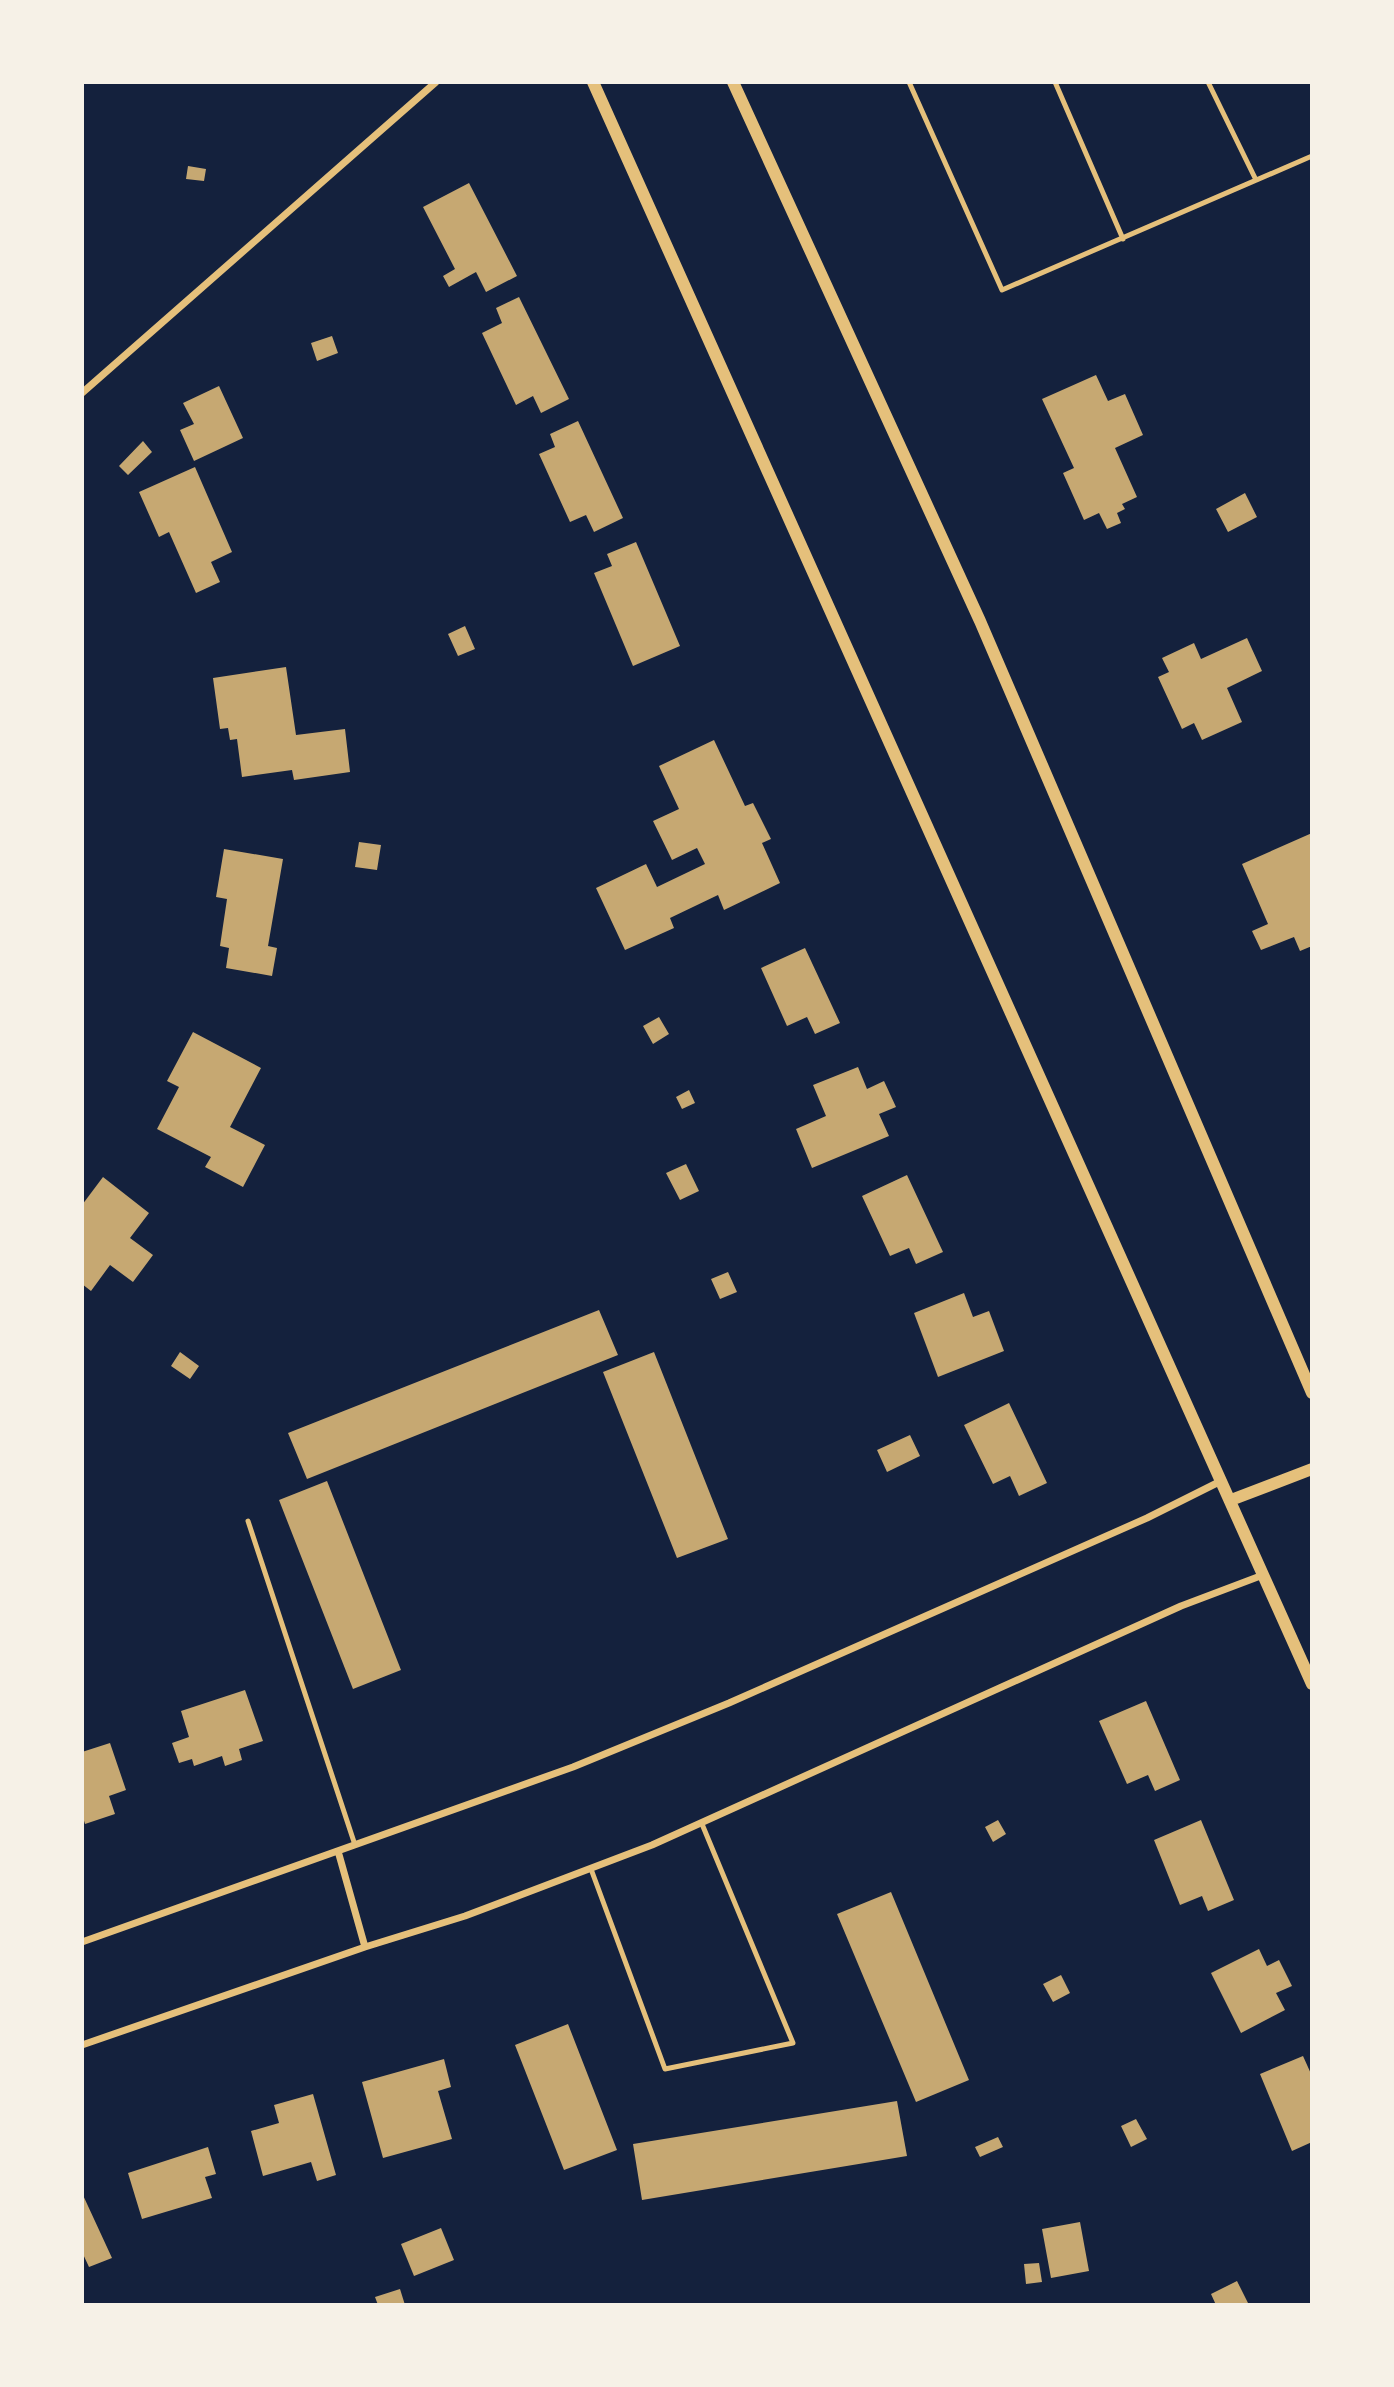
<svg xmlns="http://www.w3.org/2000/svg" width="1394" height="2387" viewBox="0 0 1394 2387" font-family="'Varela Round',sans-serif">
  <rect width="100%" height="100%" fill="#14213d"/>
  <!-- building -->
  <path fill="#c6a872" d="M188,166l18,3 -2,12 -18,-2z
    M469,183l48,93 -31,16 -10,-20 -27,15 -6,-11 12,-7 -32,-62z
    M519,297l50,102 -28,14 -8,-17 -17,9 -34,-72 20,-10 -6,-15z
    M332,336l6,17 -21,8 -6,-18z
    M1096,375l12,26 17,-7 18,41 -28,13 22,49 -15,7 3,5 -8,4 4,10 -14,6 -8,-16 -15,7 -21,-47 11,-5 -32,-69z
    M219,386l24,52 -49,23 -14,-31 14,-6 -11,-21z
    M578,421l45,97 -29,14 -8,-17 -16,7 -31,-68 16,-7 -5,-13z
    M143,441l9,11 -24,23 -9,-9z
    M195,467l37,85 -21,10 9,20 -24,11 -27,-61 -10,5 -20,-45z
    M1245,493l12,24 -29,15 -12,-23z
    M636,542l44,104 -47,20 -39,-93 18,-7 -5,-12z
    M465,626l10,23 -17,7 -10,-22z
    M1247,638l15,33 -35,17 15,34 -40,18 -8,-17 -12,6 -24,-52 11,-5 -7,-14 32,-15 7,16z
    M286,667l10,68 49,-6 5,43 -56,8 -2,-10 -50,7 -5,-38 -7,1 -2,-12 -8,1 -7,-51z
    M714,740l31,66 8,-3 18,36 -9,4 18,40 -56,27 -6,-15 -48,23 4,10 -49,22 -29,-62 50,-24 11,23 48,-23 -8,-16 -25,12 -19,-39 26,-12 -20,-43z
    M1312,833v113l-12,5 -6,-14 -33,13 -9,-19 16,-7 -26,-60z
    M359,842l22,3 -4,25 -22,-3z
    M224,849l59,10 -15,87 9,2 -5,28 -46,-8 3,-20 -9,-2 7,-47 -11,-2z
    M805,948l35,75 -25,11 -8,-17 -20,9 -26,-58z
    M659,1017l10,17 -16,10 -10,-18z
    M193,1032l68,36 -31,59 35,18 -22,42 -38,-20 6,-10 -54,-28 22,-42 -12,-6z
    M858,1067l9,22 17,-8 12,26 -17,7 10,22 -77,32 -16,-39 30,-13 -13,-31z
    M689,1090l6,13 -13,6 -6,-12z
    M686,1164l13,27 -19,9 -14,-27z
    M907,1175l36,77 -27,12 -7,-16 -19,8 -28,-60z
    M103,1177l46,36 -19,25 23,17 -20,27 -23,-17 -19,26 -9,-7v-79z
    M728,1272l9,20 -17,7 -9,-20z
    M964,1293l9,24 16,-6 15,40 -66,26 -24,-64z
    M599,1310l19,45 -311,124 -19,-46z
    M180,1352l19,14 -9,13 -19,-13z
    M654,1352l74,187 -51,19 -74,-186z
    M1009,1403l38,80 -28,13 -9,-20 -17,8 -29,-59z
    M910,1435l10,21 -33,16 -10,-22z
    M327,1481l74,189 -48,19 -74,-189z
    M245,1690l18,51 -24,8 3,11 -17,6 -3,-10 -28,10 -2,-7 -13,4 -7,-20 17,-6 -8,-26z
    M1146,1701l34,79 -25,11 -7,-16 -21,9 -28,-63z
    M110,1743l16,47 -17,6 6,18 -30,10 -3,-10v-62z
    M998,1820l8,14 -13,8 -8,-15z
    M1201,1820l33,80 -26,11 -6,-15 -22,9 -26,-65z
    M891,1892l78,188 -53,22 -79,-188z
    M1259,1949l8,17 12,-6 13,26 -16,7 9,17 -44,23 -30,-60z
    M1061,1975l9,18 -17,9 -10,-18z
    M568,2024l49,126 -53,20 -49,-125z
    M1303,2056l9,20v66l-20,9 -32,-77z
    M444,2059l7,28 -13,4 14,48 -69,19 -21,-76z
    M313,2094l23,81 -19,6 -6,-19 -48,14 -12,-45 28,-8 -5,-18z
    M897,2101l10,55 -265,44 -9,-56z
    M1136,2119l11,20 -16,8 -10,-21z
    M998,2137l5,10 -23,10 -5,-10z
    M208,2147l8,27 -11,3 7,21 -70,21 -14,-46z
    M82,2193l30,65 -23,9 -7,-15z
    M1080,2222l9,49 -38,7 -9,-49z
    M441,2228l13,32 -40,16 -13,-32z
    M1039,2263l3,19 -16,2 -2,-20z
    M1237,2281l12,24h-33l-5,-11z
    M400,2289l5,16h-27l-3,-8z"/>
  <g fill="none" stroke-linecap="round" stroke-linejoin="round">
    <!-- service -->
    <path stroke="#e5c07b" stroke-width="5" d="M909,82l93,208 310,-134
      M1055,82l68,157
      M1208,82l48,98
      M248,1521l107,324
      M591,1869l74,200 128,-26 -91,-219"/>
    <!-- minor -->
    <path stroke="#e5c07b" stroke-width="7" d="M82,393l354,-311
      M338,1851l27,96
      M82,1942l491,-175 156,-64 418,-185 74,-37
      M82,2045l283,-98 100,-31 187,-71 529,-239 82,-31"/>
    <!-- tertiary -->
    <path stroke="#e5c07b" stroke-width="12" d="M593,82l719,1602
      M733,82l247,539 332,772
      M1231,1500l81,-31"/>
  </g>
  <!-- border -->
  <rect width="1394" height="2387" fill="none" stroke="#f6f1e7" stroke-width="168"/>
</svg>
